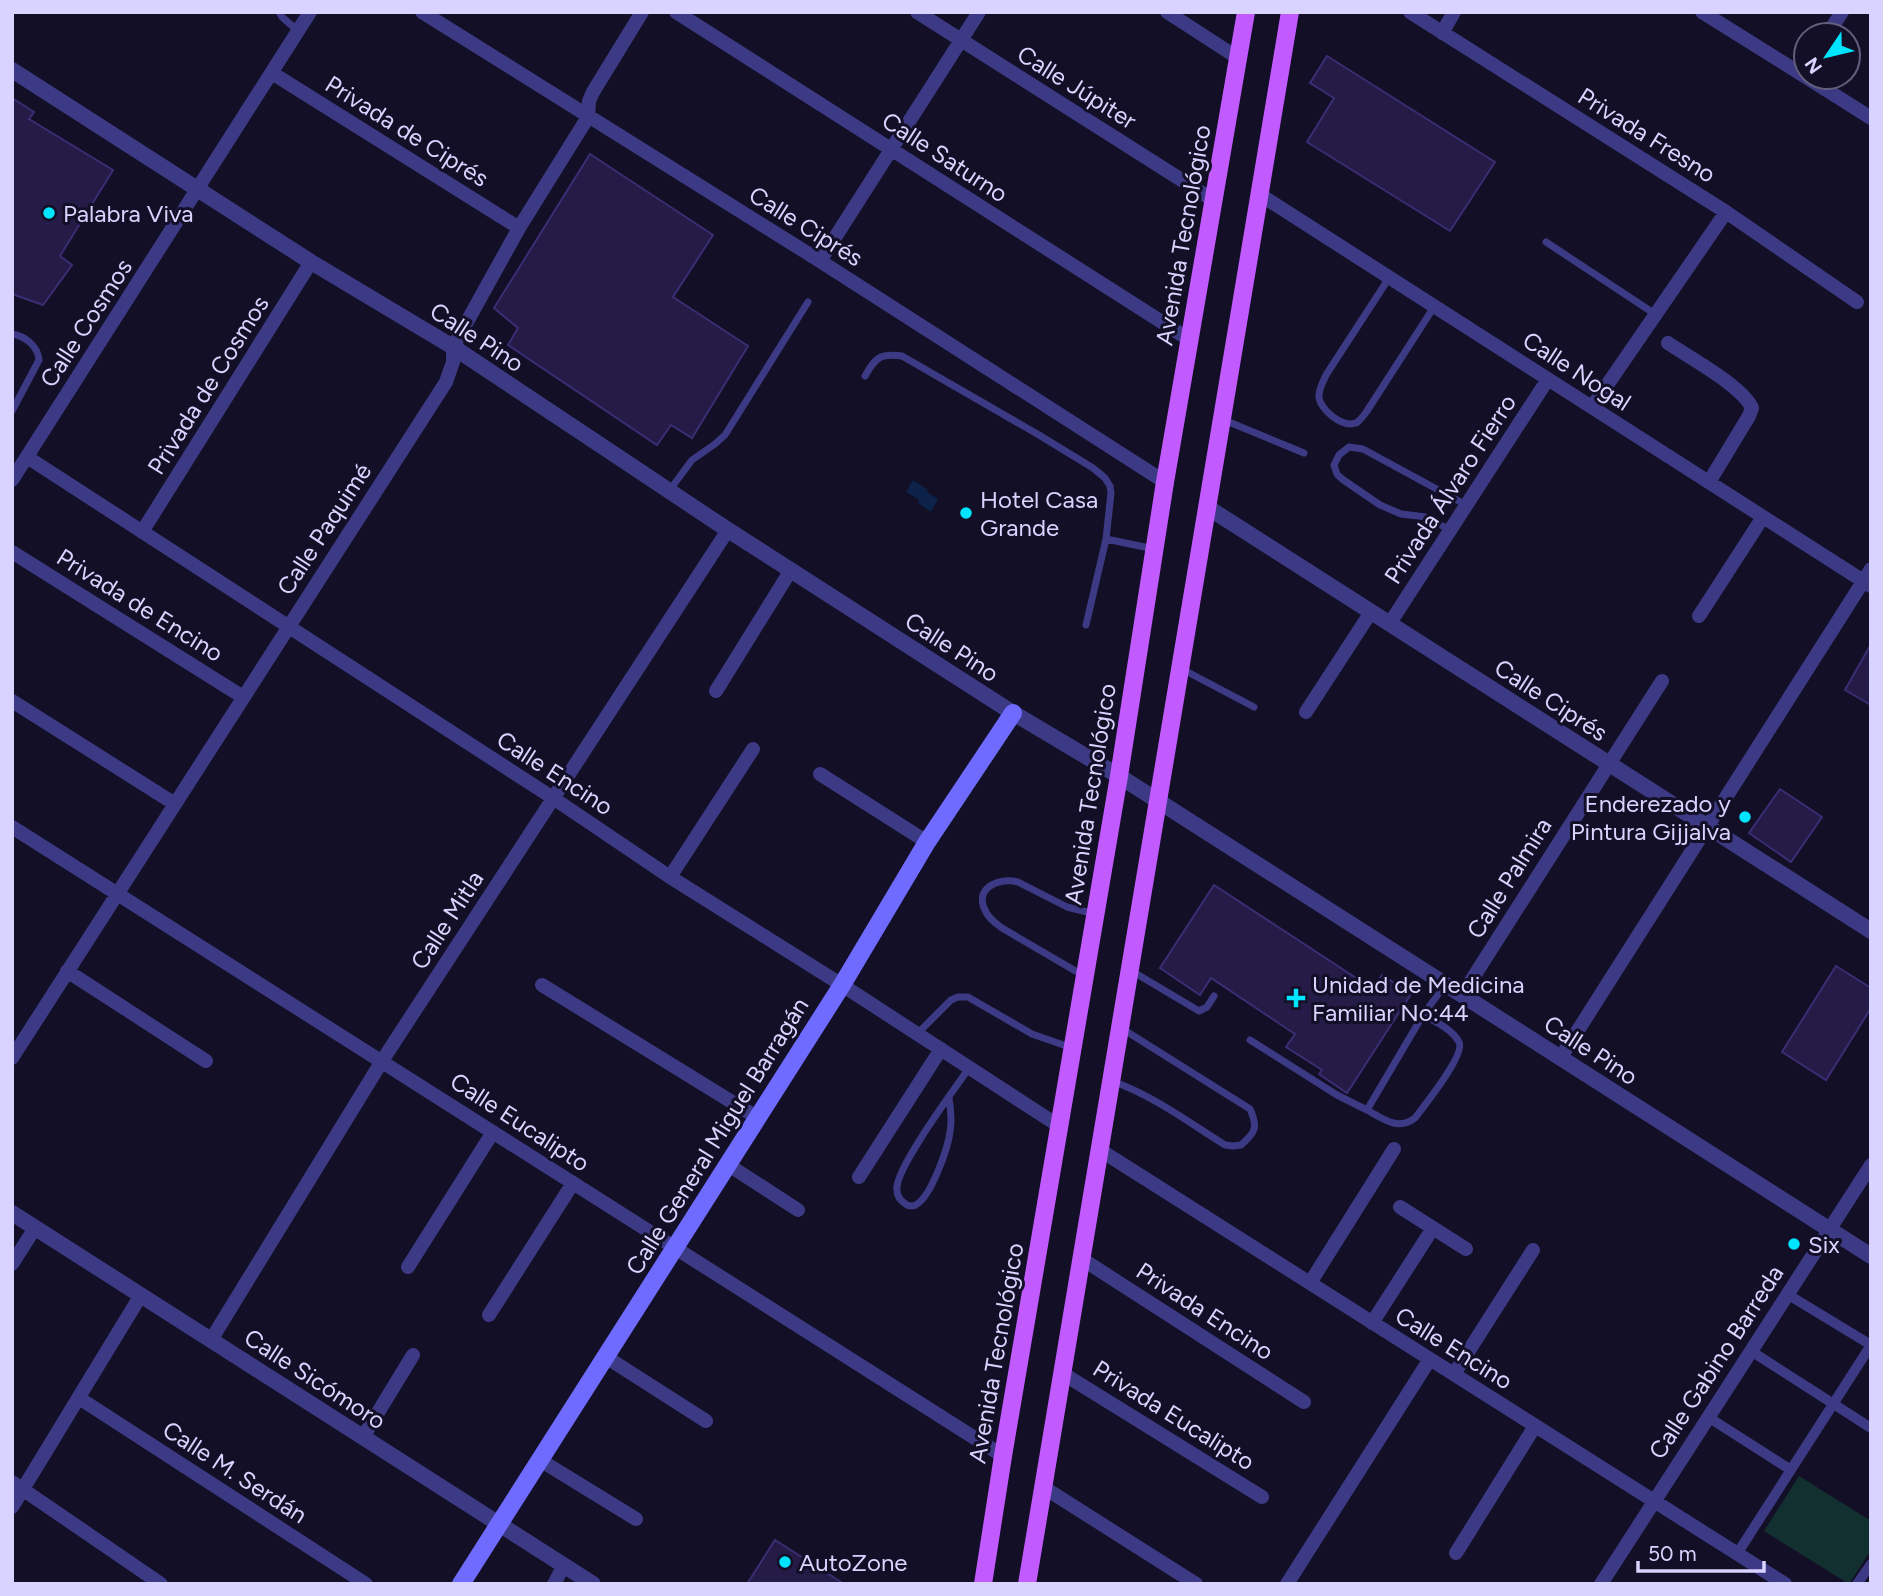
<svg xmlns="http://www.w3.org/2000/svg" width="1883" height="1596" viewBox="0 0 1883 1596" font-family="Figtree,sans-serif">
  <rect width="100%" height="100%" fill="#130f26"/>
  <!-- green -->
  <path fill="#12302f" d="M1799,1476l72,45v29l-22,34 -85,-53z"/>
  <!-- water -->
  <path fill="#0c2248" d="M913,480l15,10 -1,2 11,7 -7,13 -13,-9 1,-3 -13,-8z"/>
  <!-- building -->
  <path fill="#241b47" stroke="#3b2d73" stroke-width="2" d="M1327,56l168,106 -45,69 -143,-89 27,-44 -24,-15z
    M12,98l22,14 -5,7 84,51 -53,86 12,9 -29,40 -31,-11z
    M590,154l123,81 -40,62 75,49 -56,92 -21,-13 -14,20 -149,-100 10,-17 -24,-20z
    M1871,644v61l-26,-15z
    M1780,789l42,28 -31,45 -42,-29z
    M1214,885l159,104 9,-14 29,19 -64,99 -28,-19 3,-4 -36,-23 9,-13 -84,-56 -11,17 -40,-27z
    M1836,966l35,22v20l-45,72 -44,-28z
    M775,1540l69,44h-97z"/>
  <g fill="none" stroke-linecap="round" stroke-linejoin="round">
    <!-- service -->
    <path stroke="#3d3a85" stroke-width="7" d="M279,12l3,5 16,14
      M1546,242l109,72
      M1389,278l-63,97c-3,7 -7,13 -7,21 0,13 23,32 37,27 4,-2 8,-8 11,-12l67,-104
      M12,334c13,2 26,12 27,26l-27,51
      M865,376c10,-18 15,-23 37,-20l137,79 54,33 12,10 5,8 1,7 -5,46 48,10
      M1224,420l80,33
      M669,491l23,-31 23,-16 10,-9 83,-133
      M1450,530l-24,-13 -25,-3 -21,-9 -38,-26 -5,-5 -3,-9 5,-10 10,-8 14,2 103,56
      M1086,625l20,-86
      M1180,668l74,39
      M1130,970l69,41 8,-4 7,-11
      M1084,976l-82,-48c-5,-4 -13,-9 -16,-16 -13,-23 11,-35 32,-30l49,25 28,7
      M1423,1015c12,6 30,15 36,27 7,12 -35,64 -44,76 -17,13 -32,1 -48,-8z
      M1423,1015l22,-30
      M917,1034l34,-34 7,-3h10l64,37 40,14
      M1250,1040l87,55 30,15
      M1112,1081c42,15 76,41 113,64l8,1 8,-1c15,-13 17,-18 9,-36l-129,-81
      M949,1098c2,12 3,22 1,34 -2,16 -19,64 -33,72 -4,3 -6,2 -10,1 -7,-4 -11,-10 -10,-18 1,-22 57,-97 72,-119"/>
    <!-- pedestrian -->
    <path stroke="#3d3a85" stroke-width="10" d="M1787,1294l84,51
      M1751,1351l120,77
      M1708,1417l83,53
      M1737,1554l134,-209
      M1857,1584l14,-20"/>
    <!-- minor -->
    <path stroke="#3d3a85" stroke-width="14" d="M422,12l398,249 345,221
      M676,12l514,328
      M917,12l296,188
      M1167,12l71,46
      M1410,12l316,200 131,90
      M1702,12l104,65
      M1442,33l12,-21
      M1827,35l15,-23
      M272,73l247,155
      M1806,77l65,41
      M1259,194l612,392
      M820,261l159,-249
      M1668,343c22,15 74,43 84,65l-3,8 -40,66
      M1592,407l134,-195
      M27,457l526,341 117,79 172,108 217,141
      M12,480l298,-468
      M142,532l169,-270
      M12,552l231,145
      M1699,616l64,-99
      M1390,623l158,-244
      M716,691l75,-121
      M12,701l163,103
      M1306,712l65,-100
      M820,774l107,68
      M12,827l991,629
      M670,877l83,-128
      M67,971l139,90
      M542,985l216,133
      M1462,995l200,-314
      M1561,1057l310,-488
      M12,1058l434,-676 7,-20v-15l66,-119 69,-111 1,-16 4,-9 49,-80
      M1100,1150l685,434
      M727,1164l71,46
      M859,1177l82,-128
      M1400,1207l66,42
      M1082,1259l222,143
      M12,1264l23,-36
      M408,1267l85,-135
      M1310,1283l84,-134
      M489,1315l84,-132
      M1372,1323l61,-95
      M211,1340l171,-279 346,-531
      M606,1357l100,64
      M1062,1373l200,124
      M1454,1374l79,-124
      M79,1398l287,186
      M363,1437l50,-82
      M540,1460l96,59
      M12,1482l149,102
      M1043,1487l153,97
      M12,1507l129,-212
      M1456,1553l79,-127
      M554,1584l10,-19
      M1287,1584l143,-225
      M1601,1584l270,-419"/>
    <!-- tertiary -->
    <path stroke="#3d3a85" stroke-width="16" d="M12,70l299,192 142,85 275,183 285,183 106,63 752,480
      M1207,507l664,424
      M12,1213l581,371"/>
    <!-- secondary -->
    <path stroke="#6f6bff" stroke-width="18" d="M461,1584l381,-599 85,-143 86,-129"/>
    <!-- primary -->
    <path stroke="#c25bff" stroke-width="18" d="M983,1584l20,-128 116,-680 46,-294 81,-470
      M1027,1584l263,-1572"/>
  </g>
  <!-- markers -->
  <g fill="#00e5ff" stroke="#130f26" stroke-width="2.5">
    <circle cx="49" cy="213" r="7"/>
    <circle cx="966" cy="513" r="7"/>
    <circle cx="1745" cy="817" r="7"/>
    <path d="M1292.5 987.5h7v7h7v7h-7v7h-7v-7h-7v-7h7z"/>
    <circle cx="1794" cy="1244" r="7"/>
    <circle cx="785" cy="1562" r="7"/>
  </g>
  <g text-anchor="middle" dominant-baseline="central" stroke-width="6" stroke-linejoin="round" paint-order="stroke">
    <!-- street labels -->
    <g font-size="24" fill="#d9d4ff" stroke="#130f26">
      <text transform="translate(1077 87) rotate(32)">Calle Júpiter</text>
      <text transform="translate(407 131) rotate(32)">Privada de Ciprés</text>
      <text transform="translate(1647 135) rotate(32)">Privada Fresno</text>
      <text transform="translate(945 157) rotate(33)">Calle Saturno</text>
      <text transform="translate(806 226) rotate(32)">Calle Ciprés</text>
      <text transform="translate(1183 235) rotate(-80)">Avenida Tecnológico</text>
      <text transform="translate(86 323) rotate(-57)">Calle Cosmos</text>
      <text transform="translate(477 337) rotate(33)">Calle Pino</text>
      <text transform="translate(1577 371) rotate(33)">Calle Nogal</text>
      <text transform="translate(208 385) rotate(-58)">Privada de Cosmos</text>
      <text transform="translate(1450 489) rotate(-57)">Privada Álvaro Fierro</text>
      <text transform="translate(324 529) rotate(-57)">Calle Paquimé</text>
      <text transform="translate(140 605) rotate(32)">Privada de Encino</text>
      <text transform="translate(952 647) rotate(33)">Calle Pino</text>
      <text transform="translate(1551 700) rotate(33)">Calle Ciprés</text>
      <text transform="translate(555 773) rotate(33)">Calle Encino</text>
      <text transform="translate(1090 794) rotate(-81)">Avenida Tecnológico</text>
      <text transform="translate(1509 878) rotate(-58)">Calle Palmira</text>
      <text transform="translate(447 920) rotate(-57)">Calle Mitla</text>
      <text transform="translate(1591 1050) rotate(33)">Calle Pino</text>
      <text transform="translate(520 1122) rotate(33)">Calle Eucalipto</text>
      <text transform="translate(717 1136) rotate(-58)">Calle General Miguel Barragán</text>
      <text transform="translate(1205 1311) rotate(33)">Privada Encino</text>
      <text transform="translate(1454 1348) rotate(32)">Calle Encino</text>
      <text transform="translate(996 1353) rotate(-80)">Avenida Tecnológico</text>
      <text transform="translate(1716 1362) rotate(-57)">Calle Gabino Barreda</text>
      <text transform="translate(315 1379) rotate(33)">Calle Sicómoro</text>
      <text transform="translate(1174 1415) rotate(32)">Privada Eucalipto</text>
      <text transform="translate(235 1472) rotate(33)">Calle M. Serdán</text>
    </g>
    <!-- poi labels -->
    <g font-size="24" fill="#d9d4ff" stroke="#130f26" text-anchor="start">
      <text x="63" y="213">Palabra Viva</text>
      <text x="980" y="499">Hotel Casa<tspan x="980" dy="28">Grande</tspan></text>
      <text x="1731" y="803" text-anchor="end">Enderezado y<tspan x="1731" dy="28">Pintura Gijjalva</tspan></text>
      <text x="1312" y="984">Unidad de Medicina<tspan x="1312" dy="28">Familiar No:44</tspan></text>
      <text x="1808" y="1244">Six</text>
      <text x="799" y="1562">AutoZone</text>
    </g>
  </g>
  <!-- border -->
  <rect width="1883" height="1596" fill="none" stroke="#d9d4ff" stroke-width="28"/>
  <!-- north arrow -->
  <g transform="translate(1827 56) rotate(235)"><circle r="33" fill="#130f26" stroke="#625e7d" stroke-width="2"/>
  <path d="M0-5L12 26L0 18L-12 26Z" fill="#00e5ff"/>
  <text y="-10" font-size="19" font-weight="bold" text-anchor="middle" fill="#d9d4ff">N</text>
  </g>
  <!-- scale -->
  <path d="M1638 1561v10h126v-10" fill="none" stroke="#d9d4ff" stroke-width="3.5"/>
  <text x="1648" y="1561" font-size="21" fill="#d9d4ff" stroke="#130f26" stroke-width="5" paint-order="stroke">50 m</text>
</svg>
